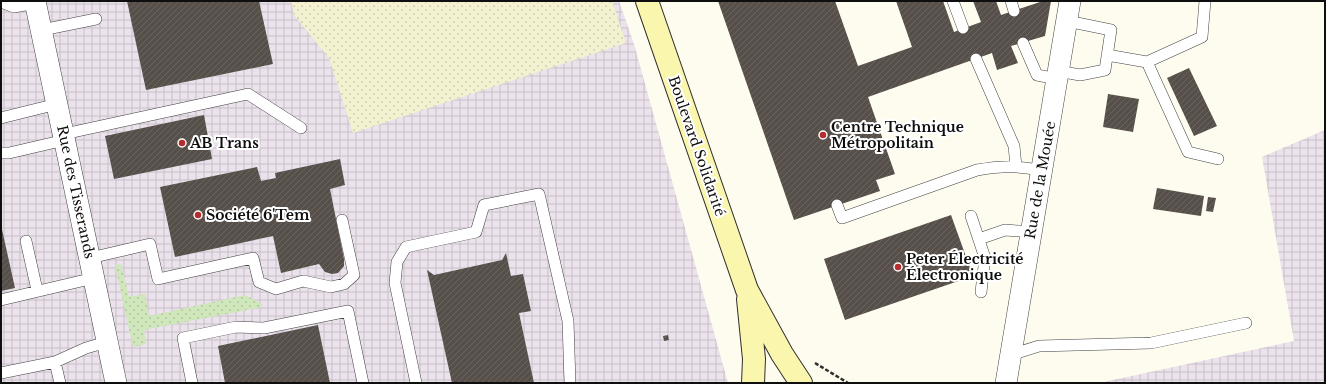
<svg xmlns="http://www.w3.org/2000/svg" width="1326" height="384" viewBox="0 0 1326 384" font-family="'Libre Baskerville',serif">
  <defs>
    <pattern id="industrial-grid" width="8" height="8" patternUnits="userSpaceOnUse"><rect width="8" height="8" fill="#ebe2ec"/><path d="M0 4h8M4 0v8" fill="none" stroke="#c8c1c9"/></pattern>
    <pattern id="farmland-dots" width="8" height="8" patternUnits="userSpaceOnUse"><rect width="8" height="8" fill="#f3f1d0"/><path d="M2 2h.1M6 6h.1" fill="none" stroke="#cfcdb1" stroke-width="1.8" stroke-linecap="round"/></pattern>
    <pattern id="grass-dots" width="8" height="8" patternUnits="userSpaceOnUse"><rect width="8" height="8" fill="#cfe7ba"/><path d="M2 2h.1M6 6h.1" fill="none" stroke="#b1c59f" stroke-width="1.8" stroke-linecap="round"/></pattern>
    <pattern id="building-hatch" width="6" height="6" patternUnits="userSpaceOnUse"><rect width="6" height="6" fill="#564f4a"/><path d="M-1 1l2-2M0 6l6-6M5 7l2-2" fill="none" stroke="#696460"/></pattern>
  </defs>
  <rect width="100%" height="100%" fill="#fefcef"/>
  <!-- industrial -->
  <path fill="url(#industrial-grid)" d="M1,1h618l15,43 94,339h-727z
    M1325,130v253h-226l195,-42 -32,-184z"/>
  <!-- farmland -->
  <path fill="url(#farmland-dots)" d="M291,1h321l14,42 -273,90 -24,-75 -35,-43z"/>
  <!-- grass -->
  <path fill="url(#grass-dots)" d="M121,264l8,33 16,-3 4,22 96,-21 17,9v3l-118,23 2,14 -13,3 -18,-82z"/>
  <!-- building -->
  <path fill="url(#building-hatch)" d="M127,1h132l14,63 -127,26z
    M718,1h117l23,65 54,-19 -16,-46h47l11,31 27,-10 -8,-21h23l5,14 42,-14h8l-6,35 -34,10 7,17 -21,7 -5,-17 -124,44 27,77 -19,6 4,11 -86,29z
    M1189,68l28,58 -23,10 -27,-58z
    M1108,94l31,5 -6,33 -30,-5z
    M204,115l8,44 -98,20 -9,-43z
    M340,159l5,26 -15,4 14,70v7l-6,7 -6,1 -7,-2 -6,-8 -38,9 -8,-37 -98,21 -15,-70 97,-20 4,14 15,-3 -1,-5z
    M1157,188l47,8 -3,20 -48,-7z
    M1208,197l8,1 -3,14 -7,-1z
    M951,215l22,61 -128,44 -21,-61z
    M1,225l14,63 -14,3z
    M506,253l5,23 12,-2 8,37 -12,2 15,70h-82l-25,-113 7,5 68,-15z
    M318,325l12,58h-105l-7,-37z
    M668,335l1,5 -5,1 -1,-5z"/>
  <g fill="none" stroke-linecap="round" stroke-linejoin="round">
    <defs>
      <path id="lane" d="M953,1l10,27
        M1011,1l3,10
        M1,2l13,5 22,-4
        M42,30l54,-11
        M1023,43l14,32 20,4
        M1107,55l40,7 41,90 30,7
        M976,59l38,87 2,20
        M1147,62l55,-25 3,-36
        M1058,71l22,4 25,-5 6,-40 -44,-9
        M1,118l56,-14
        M64,134l184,-40 53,34
        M1,153h8l56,-13
        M837,205l5,13 135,-48c23,-4 42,-5 65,1
        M971,216l14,42 -4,34
        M979,239l26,-9 26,2
        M26,241l11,49
        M90,258l60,-14 8,35 95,-21 6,24 17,7 27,-8 28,6 13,-3 10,-9 -12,-55
        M1,300l93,-22
        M1010,355l29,-9 112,-3 95,-20
        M55,362l31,-14 21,-6
        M1,373l54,-11 5,21
        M192,383l-9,-45 53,-11 28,1 84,-17 15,72
        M416,383l-21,-100 2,-21 9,-15 70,-15 8,-27 55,-11 29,127 2,62"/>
      <path id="street" d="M35,1l81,382
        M1006,383l64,-382"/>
      <path id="secondary" d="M647,1l100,289 35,64 19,29
        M748,299l6,60 -1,24"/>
    </defs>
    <!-- lane casing -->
    <use href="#lane" stroke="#414141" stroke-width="12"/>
    <!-- street casing -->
    <use href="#street" stroke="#414141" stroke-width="22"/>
    <!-- secondary casing -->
    <use href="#secondary" stroke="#303030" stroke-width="24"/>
    <!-- path -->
    <path stroke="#303030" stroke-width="2.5" stroke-dasharray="4 2" stroke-linecap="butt" d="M815,363l33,20"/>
    <!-- lane -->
    <use href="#lane" stroke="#fff" stroke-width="11"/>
    <!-- street -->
    <use href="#street" stroke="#fff" stroke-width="21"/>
    <!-- secondary -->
    <use href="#secondary" stroke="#faf6ae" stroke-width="22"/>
  </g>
  <!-- markers -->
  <g fill="#b62d2d" stroke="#fff" stroke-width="1.5">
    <circle cx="823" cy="135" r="4"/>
    <circle cx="182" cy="143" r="4"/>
    <circle cx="198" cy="215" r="4"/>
    <circle cx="898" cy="267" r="4"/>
  </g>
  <g text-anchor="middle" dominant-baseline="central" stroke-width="4" stroke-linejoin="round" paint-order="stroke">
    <!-- poi labels -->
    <g font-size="14" font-weight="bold" fill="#0e0e0e" stroke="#fff" text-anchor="start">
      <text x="831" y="127">Centre Technique<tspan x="831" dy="16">Métropolitain</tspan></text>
      <text x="190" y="143">AB Trans</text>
      <text x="206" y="215">Société 6'Tem</text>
      <text x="906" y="259">Peter Électricité<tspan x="906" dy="16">Électronique</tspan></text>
    </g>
    <!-- street labels -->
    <g font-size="14" fill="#0e0e0e" stroke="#fff">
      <text transform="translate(697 146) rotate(71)">Boulevard Solidarité</text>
      <text transform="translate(1040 180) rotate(-80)">Rue de la Mouée</text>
      <text transform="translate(76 192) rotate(78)">Rue des Tisserands</text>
    </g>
  </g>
  <!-- border -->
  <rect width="1326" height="384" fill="none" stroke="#0e0e0e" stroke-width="4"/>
</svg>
